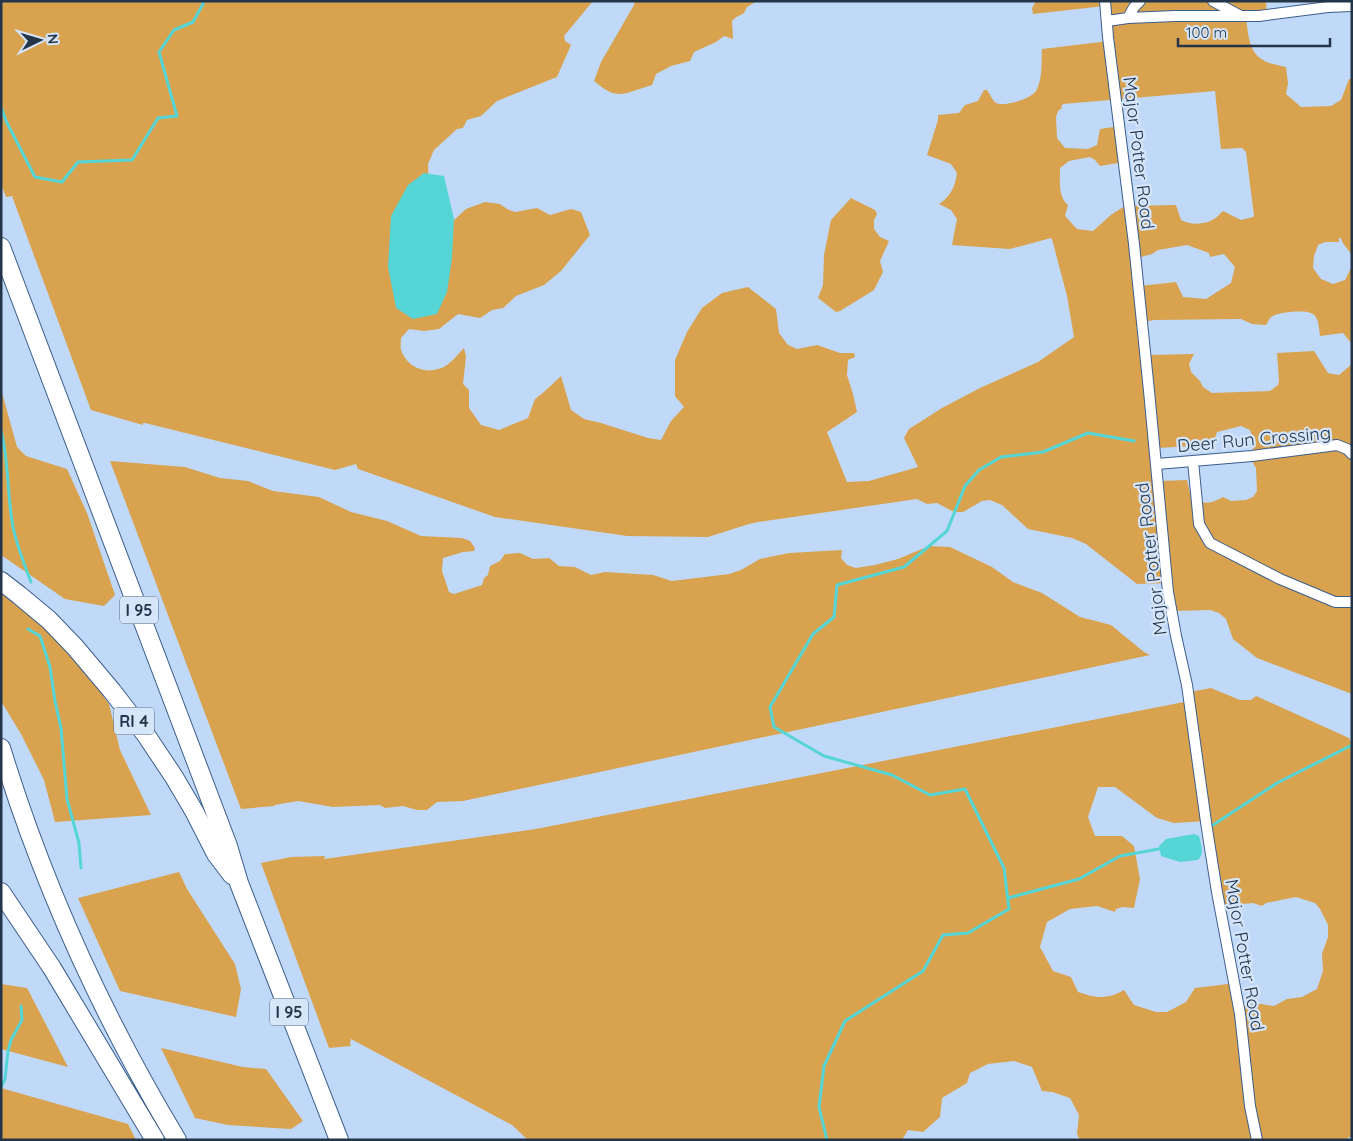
<svg xmlns="http://www.w3.org/2000/svg" width="1353" height="1141" viewBox="0 0 1353 1141" font-family="Quicksand,sans-serif">
  <rect width="100%" height="100%" fill="#c1d9f8"/>
  <!-- green -->
  <path fill="#d8a24e" fill-rule="evenodd" d="M1,1h592l-29,35 1,5 6,4 -14,32 -60,24 -16,15 -14,4 -4,8 -6,1 -23,21 -6,14 5,143 11,-8 -3,-29 12,-49 13,-12 19,-7 15,2 7,5 8,3 22,-4 13,7 21,-6 10,3 9,23 -29,36 -17,14 -28,11 -13,12 -11,2 -12,8 -22,-4 -19,15 -15,2 -15,-2 -8,9c0,4 -1,9 0,12 7,20 29,26 46,15 6,-4 12,-12 17,-17l2,9 -3,27 6,6v18l12,17 18,5 29,-12 7,-19 9,-7 17,-16 10,34 13,9 17,4 47,15 13,2 10,-19 13,-14 -9,-11v-36l12,-28 15,-24 20,-15 26,-6 28,22 3,24 9,12 9,4 20,-4 23,8h14l1,4 -7,3 -1,15 6,19 4,18 -30,20 20,50 22,-1 49,-14 -14,-29 5,-9 33,-21 38,-20 58,-26 36,-25 -7,-41 -15,-57 -1,-1 -41,11 -58,-4 5,-26 -6,-9 -12,-6c12,-8 16,-17 18,-31l-6,-9 -24,-9 11,-35v-5l21,-2 6,-8 13,-4 6,-11h3c3,4 5,10 9,13 8,4 35,-4 40,-12 7,-12 5,-28 6,-42l67,-8 -4,-35 -72,8 -1,-6 4,-7h230l1,13 -21,3c2,14 2,35 17,43 6,4 16,5 23,7l2,16 -2,11 15,13 30,-1 10,-6 8,-21h3v177c-3,-7 -9,-10 -11,-18h-2v4h-14l-7,3 -4,11 -1,12 8,11 12,5 12,-4 7,-14v78l-9,-11 -23,3c-1,-7 -1,-18 -7,-22 -7,-5 -38,-2 -43,4 -2,2 -2,5 -4,7l-14,-1 -11,-5 -87,1 -10,2 4,33 46,-1 -5,10 2,8 9,9 3,6 9,6 58,-2 8,-6 1,-4 -2,-28 37,-2 14,22 11,2 13,-11v330l-95,-36 -24,-19 -7,-20 -7,-6 -9,-3 -37,1 -5,-28 -31,1 -51,-40 -14,-6 -44,-9 -26,-24 -12,-5 -8,1 -19,11h-9l-17,-9 -10,1 -10,-5 -159,23 -9,2 -41,13 -81,-1 -132,-19 -137,-48 -2,-5 -21,6 -190,-47h-2v2l-52,-15 -79,-214 -6,1 -5,-13zM1215,91l6,58 21,-1 4,4 8,64 -1,1 -12,3 -18,-9c-4,3 -5,6 -9,8 -9,6 -24,6 -33,1l-5,-15 -45,1 -1,-3 -18,11 -19,17 -16,-2 -12,-13 3,-11c-10,-8 -8,-25 -8,-37l9,-7 21,-4 5,3 5,6 24,-4 -4,-36 -20,3 -3,16 -9,4 -23,-1 -8,-10 -1,-21 2,-6 4,-3 -1,-1 2,-3zM1187,245l22,8 1,4 14,-3 11,13 -4,16 -25,16 -23,-2 -7,-15 -36,4 -3,-28 15,-4 6,-4zM1241,426l9,4c4,10 6,18 -1,26l7,12 1,23 -4,6 -7,3 -15,1 -8,-4c-12,7 -20,8 -32,1l-4,-18 -27,1 -3,-33 56,-3 4,-13z
    M635,1h122l-10,6 -3,6 -9,5 -3,3 1,18 -9,-3 -8,6 -22,10 -4,9 -19,5 -15,8 -4,11c-28,8 -34,17 -58,-4l7,-19 33,-57z
    M851,198l24,12 2,4 -3,6v9l6,8 9,4 -9,20 3,11 -9,18 -34,21 -4,1 -18,-14 5,-13 1,-30 7,-35z
    M1,389l16,58 9,9 41,13 20,44 28,82 -11,11 -39,-7 -64,-44z
    M110,461l75,6 35,11 28,3 25,10 46,6 32,15 36,9 34,15 41,2 8,3 5,7 -1,3 -11,1 -20,6 -1,13 7,21 5,2 28,-9 2,-7 4,-3 2,-9 10,-5 5,-7 15,-1 13,6 16,-1 10,8 16,1 16,8 14,-3 48,3 19,6 57,-7 12,-4 19,-11 29,-6 53,-3 -1,8 6,7 9,3 19,-3 23,-6 31,-13 21,1 42,20 21,15 29,11 38,24 31,8 33,27 6,3 -687,146 -26,1 -10,8h-10l-14,-4 -18,2 -5,-3 -47,2 -35,-6 -23,4 -1,1 -33,3z
    M1,592l46,39 43,47 19,26 11,46 31,65 -96,7 -11,-42 -23,-46 -20,-33z
    M1211,688l29,12h11l5,-4 93,42 3,7v391l-9,4h-263l-3,-6 2,-19 -9,-17 -18,-6 -10,-1 -10,-24 -18,-6 -26,3 -18,9 -3,10 -25,15 -2,19 -17,15 -15,-2 -6,10h-374l-16,-15 -161,-86 -1,5 1,2 -22,2 -68,-185 30,-6 34,-1 -1,3 212,-30 653,-128 1,-9zM1098,787h17l42,31 17,5 33,-2 14,85 32,-3 9,3 4,-3 30,-6 19,6 5,6 8,16v12l-6,17 1,17 -6,18 -15,8 -15,2 -13,7 -13,-2 -22,1 -3,-22 -41,5 -9,14 -19,10h-11l-22,-7 -10,-15c-18,10 -27,8 -46,2l-7,-15 -18,-6 -13,-24 7,-25 23,-13 27,-3 18,6 1,-3 7,-2 11,1 6,-29 -6,-33 -12,-10h-27l-7,-19z
    M179,872l8,17 48,75 6,25 -5,28 -116,-26 -42,-93z
    M1,984l26,4 41,79 -67,-18z
    M161,1048l82,19 23,2 37,52 -12,8 -63,-4 -33,-7z
    M1,1088l127,36 8,16h-135z"/>
  <!-- water -->
  <path fill="#55d5d6" d="M424,173l20,3 10,43 -2,39 -5,34 -10,22 -24,5 -17,-11 -8,-41 3,-51 17,-31z
    M1194,834l5,2c2,9 6,17 -1,24l-18,2 -19,-6 -2,-10 7,-7z"/>
  <g fill="none" stroke-linecap="round" stroke-linejoin="round">
    <!-- stream -->
    <path stroke="#55d5d6" stroke-width="3" d="M1,107l5,14 29,56 27,5 16,-20 54,-2 26,-42 19,-2 -18,-64 15,-22 19,-8 10,-18v-3
      M1,430c8,32 6,65 12,97 4,19 11,37 18,55
      M28,629l12,7 10,31 5,34 6,27 6,71 12,44 2,25
      M1210,827l67,-44 75,-38
      M1008,898l71,-19 41,-23 44,-8
      M1,1087l4,-8 3,-28 3,-11 11,-20 -1,-14
      M827,1140l-8,-33 5,-41 21,-45 78,-50 20,-36 25,-2 41,-24 -5,-41 -39,-79 -35,6 -38,-20 -68,-19 -50,-29 -4,-20 43,-73 21,-17 3,-32 67,-18 43,-36 18,-45 14,-16 22,-13 42,-5 45,-19 46,8"/>
    <defs>
      <path id="street" d="M1105,1l3,36 26,207 15,147 19,201 8,44 11,49 20,144 10,63 23,122 10,92 7,34
        M1213,1l26,14
        M1128,18l6,-11 6,-6
        M1107,21l21,-3 47,-2h84l69,-9 24,-1
        M1193,461l6,63 11,19 70,36 55,23h17
        M1157,464l95,-8 85,-11 10,4 5,5"/>
      <path id="highway" d="M1,247l227,599 11,37 100,257
        M1,581l18,14 30,25 26,27 37,44 34,44 28,42 20,34 22,43 16,21
        M1,748c42,137 102,269 176,392
        M1,892l51,76 103,172"/>
    </defs>
    <!-- street casing -->
    <use href="#street" stroke="#3b5e8c" stroke-width="12"/>
    <!-- highway casing -->
    <use href="#highway" stroke="#3b5e8c" stroke-width="20"/>
    <!-- street -->
    <use href="#street" stroke="#fff" stroke-width="10"/>
    <!-- highway -->
    <use href="#highway" stroke="#fff" stroke-width="18"/>
  </g>
  <g text-anchor="middle" dominant-baseline="central" stroke-width="4.5" stroke-linejoin="round" paint-order="stroke">
    <!-- shield labels -->
    <g fill="#d5e5fa" stroke="#59697e" stroke-width="1">
      <rect x="120" y="596.5" width="38" height="27" rx="4"/>
      <rect x="114" y="707.5" width="40" height="27" rx="4"/>
      <rect x="270" y="998.5" width="38" height="27" rx="4"/>
    </g>
    <g font-size="16" font-weight="bold" fill="#243449">
      <text x="139" y="610">I 95</text>
      <text x="134" y="721">RI 4</text>
      <text x="289" y="1012">I 95</text>
    </g>
    <!-- street labels -->
    <g font-size="18" fill="#243449" stroke="#d5e5fa">
      <text transform="translate(1139 153) rotate(83)">Major Potter Road</text>
      <text transform="translate(1254 439) rotate(-5)">Deer Run Crossing</text>
      <text transform="translate(1151 559) rotate(-97)">Major Potter Road</text>
      <text transform="translate(1245 955) rotate(80)">Major Potter Road</text>
    </g>
  </g>
  <!-- border -->
  <rect width="1353" height="1141" fill="none" stroke="#243449" stroke-width="5"/>
  <!-- north arrow -->
  <g transform="translate(40 40) rotate(85)" stroke="#d5e5fa" stroke-width="4" paint-order="stroke">
  <path d="M0-4L9 19L0 12L-9 19Z" fill="#243449"/>
  <text y="-8" font-size="14" font-weight="bold" text-anchor="middle" fill="#243449">N</text>
  </g>
  <!-- scale -->
  <path d="M1178 38v8h152v-8" fill="none" stroke="#243449" stroke-width="2.5"/>
  <text x="1186" y="38" font-size="15" fill="#243449" stroke="#d5e5fa" stroke-width="4" paint-order="stroke">100 m</text>
</svg>
